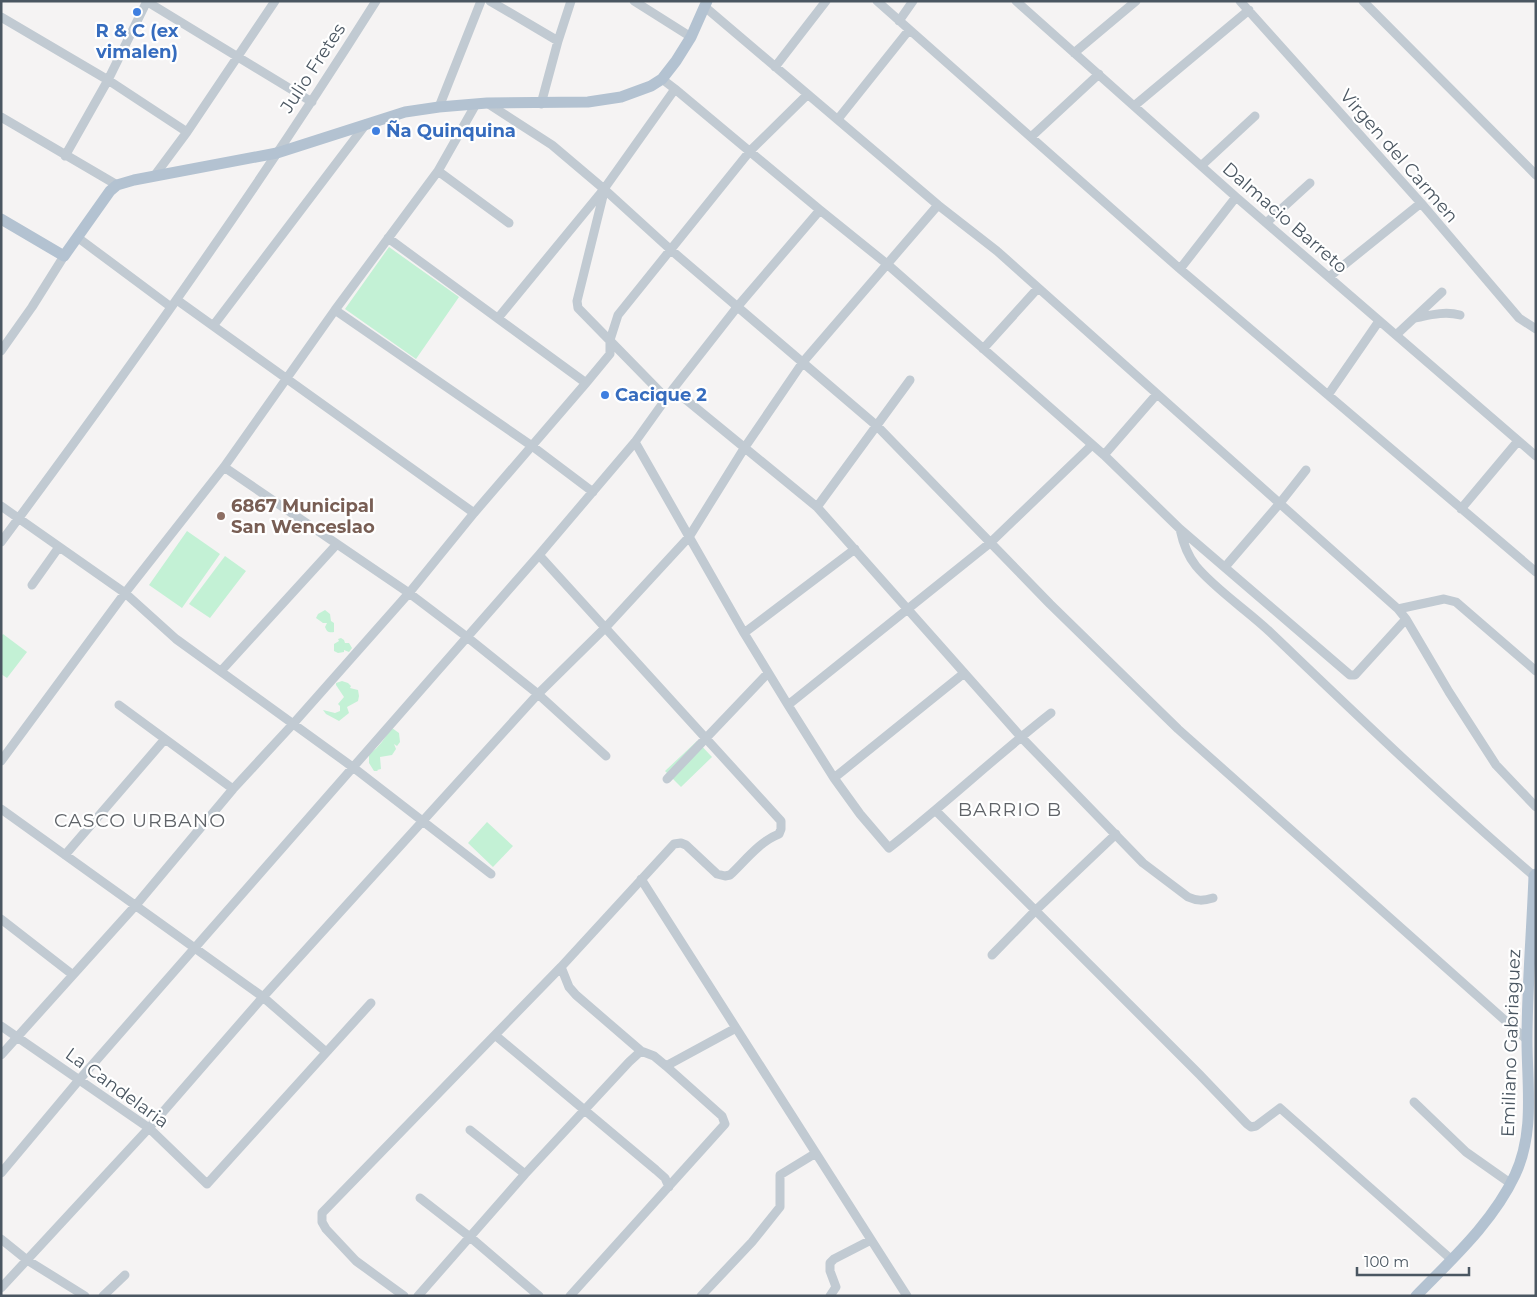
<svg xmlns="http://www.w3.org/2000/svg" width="1537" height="1297" viewBox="0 0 1537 1297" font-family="Montserrat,sans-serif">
  <rect width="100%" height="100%" fill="#f5f3f3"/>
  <!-- green -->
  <path fill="#c3f1d5" d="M389,247l70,50 -43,62 -71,-50z
    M187,531l33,23 -38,54 -33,-23z
    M225,556l21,15 -36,47 -21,-14z
    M325,610l5,4 1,7 3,2v9c-5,1 -7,0 -9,-5l2,-4h-4l-7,-5 2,-4z
    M3,634l24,18 -20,26 -6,-4v-38z
    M341,638l3,2 1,3h4l3,5 -3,4 -5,-2v2l-6,1 -4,-2v-7l5,-3 -1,-2z
    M342,681l6,2 3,3 -1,2 8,2 1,6 -1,5 -11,6 2,6 -10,8 -13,-7 -3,-4 12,3 5,-2v-5l-2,-2 6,-7 -8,-12v-2z
    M392,728l7,5 1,9 -3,4 -3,-2 2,5 -4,6 -12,2 1,12 -4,1 1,1h-4l-5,-8v-9c11,-7 15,-16 23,-26z
    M697,741l15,16 -31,30 -16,-16z
    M487,822l26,24 -20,21 -25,-24z"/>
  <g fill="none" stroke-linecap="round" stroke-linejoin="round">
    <!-- minor -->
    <path stroke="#c1cad2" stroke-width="9" d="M146,1l166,101
      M490,1l68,40 -17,63
      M634,1l57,36
      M877,1l303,268 356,303
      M1016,1l220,196 300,259
      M1240,1l181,202 98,115 17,11
      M1363,1l173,174
      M705,7l233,198 59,46 401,358 8,10
      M1,17l107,63 79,52
      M899,21l14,-20
      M558,41l13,-40
      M1074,53l62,-52
      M775,67l51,-66
      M662,79l13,10 145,121 67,54 217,191 76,74 170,146h5l51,-56 43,73 47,73 40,42
      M487,103l65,42 52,44 67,61 206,176 173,178 128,125 349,311
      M1134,106l115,-96
      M439,107l42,-106
      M1,117l116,68
      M838,119l71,-89
      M1031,137l68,-63
      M65,156l43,-76 39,-79
      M1201,166l54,-50
      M438,171l71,52
      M155,175l32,-43 88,-131
      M604,192l-27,109 1,7 88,90
      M1266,223l44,-40
      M77,237l94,70
      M388,238l198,145
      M1180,269l56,-72
      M1329,277l92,-74
      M177,300l297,213
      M335,310l197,136 61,46
      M498,318l106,-129 71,-100
      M1415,318c15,-3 30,-7 45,-3
      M213,326l153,-202
      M1396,335l46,-43
      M983,349l55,-61
      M1,351l31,-44 32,-51
      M673,389l65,-83 82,-96
      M1328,395l51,-74
      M635,442l109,191 44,72 46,73 26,36 29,34c55,-43 107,-92 162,-135
      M1104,455l53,-61
      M224,467l185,126 58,44 71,57 68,62
      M1,506l124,87 51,46 178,129 137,106
      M817,507l93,-127
      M1461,509l57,-68
      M1180,529c3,14 7,26 16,37 20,24 51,44 74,66 87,83 173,166 264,244
      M1,542c131,-176 258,-355 375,-541
      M539,555l242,266v8l-2,5c-19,7 -35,28 -49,41l-5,1 -8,-2 -31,-29 -5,-2 -7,1 -113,123 8,20 7,8 65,56
      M1225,567l55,-64 26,-33
      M32,585l27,-38
      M1398,609l46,-10 12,3 80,69
      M744,633l111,-84
      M221,671l116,-127
      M119,705l114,84
      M788,705l202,-162 102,-98
      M1,761l124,-168 99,-126 111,-157 103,-139 38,-67
      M834,778l129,-104
      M667,779l101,-106
      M1,809l262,188 63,55
      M936,811l263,263 48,50 4,3 5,-1 24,-18 172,152
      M65,855l100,-116
      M641,879l266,417
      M1,919l72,56
      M992,955l44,-45 80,-76
      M1,1026l148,102 58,56 164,-181
      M495,1035l161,135 9,8 4,9
      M1,1055l135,-150 97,-116 60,-65 116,-131 65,-80 112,-130 24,-29v-14l8,-25 132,-164 57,-56
      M1414,1102l52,50 44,31
      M470,1130l55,44
      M1,1173l78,-93 460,-525 96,-113 38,-53 144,118 204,230 122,126 45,34c9,4 15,4 25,1
      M420,1198l50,39 69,59
      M1,1239l26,21 58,36
      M1,1288l148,-160 114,-131 275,-303 68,-67 83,-90 56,-90 58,-85 135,-157
      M103,1296l22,-21
      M404,1296l-48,-35 -30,-32 -4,-7v-9l239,-246
      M418,1296l107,-122 104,-112 12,-11 13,5 12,10 70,-38
      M570,1296l155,-172 -3,-8 -56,-50
      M701,1296l51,-54 28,-35v-32l36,-22
      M830,1296l6,-9 -6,-16v-8l4,-4 37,-19"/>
    <!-- major -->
    <path stroke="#b3c2d1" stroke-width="11" d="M1,219l63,37 46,-65 7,-6 17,-5 143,-27 128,-41 34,-5 48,-4 101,-1 33,-5 30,-11 11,-7 14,-18 15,-24 16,-36
      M1416,1296c36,-37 77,-74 99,-121 20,-43 12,-89 12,-135 0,-54 5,-109 7,-164l2,-2"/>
  </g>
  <!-- markers -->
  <g fill="#3f7fe0" stroke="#fff" stroke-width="2">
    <circle cx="137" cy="12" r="5"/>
    <circle cx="376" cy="131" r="5"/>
    <circle cx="605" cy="395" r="5"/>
  </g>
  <circle fill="#8d6e63" stroke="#fff" stroke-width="2" cx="221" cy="516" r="5"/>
  <g text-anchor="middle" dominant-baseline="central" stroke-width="4.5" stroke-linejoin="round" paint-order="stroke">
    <!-- shop labels -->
    <g font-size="18" font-weight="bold" fill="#366cbe" stroke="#fff" text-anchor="start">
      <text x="137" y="31" text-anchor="middle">R &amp; C (ex<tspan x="137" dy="21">vimalen)</tspan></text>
      <text x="386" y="131">Ña Quinquina</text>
      <text x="615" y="395">Cacique 2</text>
    </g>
    <!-- street labels -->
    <g font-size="18" fill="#4a5661" stroke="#fff">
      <text transform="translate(313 68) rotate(-57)">Julio Fretes</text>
      <text transform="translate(1399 156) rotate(49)">Virgen del Carmen</text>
      <text transform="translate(1285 218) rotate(41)">Dalmacio Barreto</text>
      <text transform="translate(1511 1043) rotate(-88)">Emiliano Gabriaguez</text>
      <text transform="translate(117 1088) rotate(36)">La Candelaria</text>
    </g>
    <!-- education labels -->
    <g font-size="18" font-weight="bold" fill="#785e54" stroke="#fff" text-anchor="start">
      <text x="231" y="506">6867 Municipal<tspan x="231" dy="21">San Wenceslao</tspan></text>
    </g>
    <!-- neighbourhood labels -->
    <g font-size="19" letter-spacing="1" fill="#5f6368" stroke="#fff">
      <text x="1010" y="809">BARRIO B</text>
      <text x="140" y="820">CASCO URBANO</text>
    </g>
  </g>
  <!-- border -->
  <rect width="1537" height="1297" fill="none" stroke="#4a5661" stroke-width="5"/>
  <!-- scale -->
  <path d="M1357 1267v8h112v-8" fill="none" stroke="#4a5661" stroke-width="2.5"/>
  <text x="1364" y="1267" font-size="15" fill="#4a5661" stroke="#ffffff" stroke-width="4" paint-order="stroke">100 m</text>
</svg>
